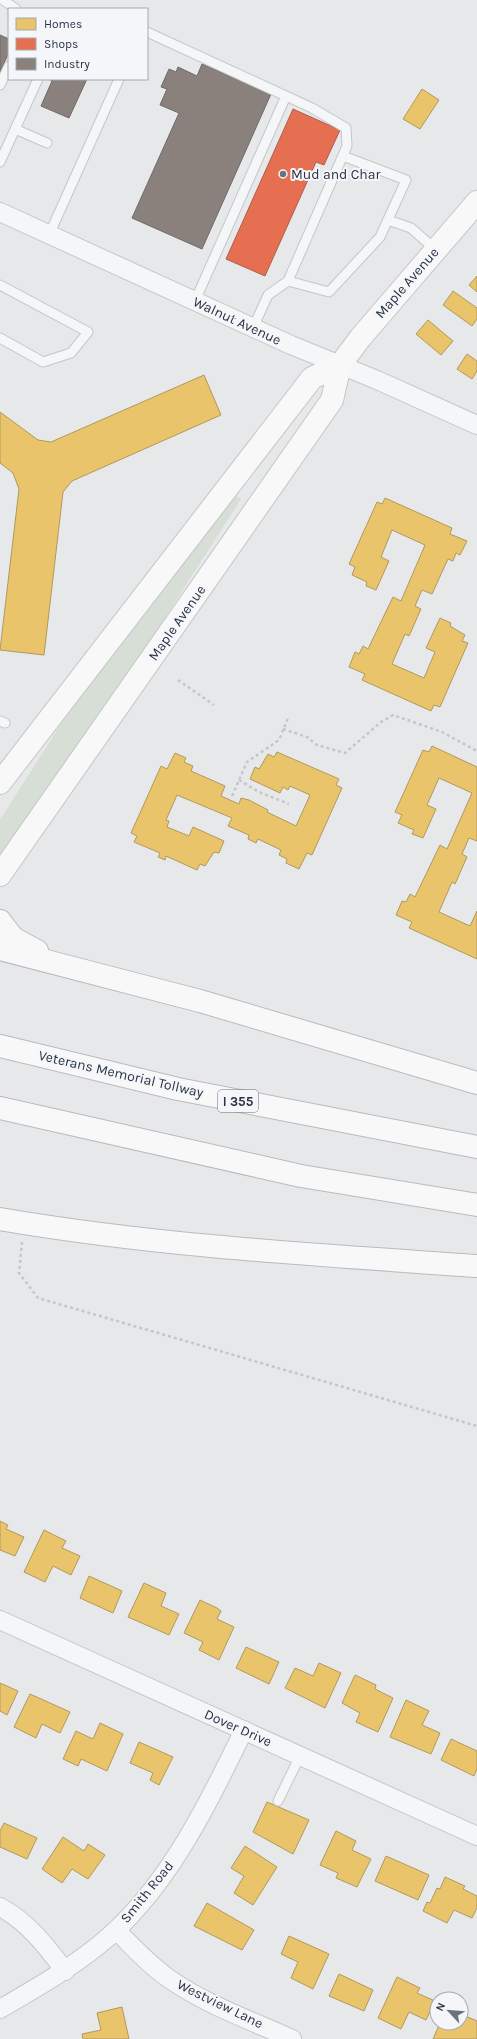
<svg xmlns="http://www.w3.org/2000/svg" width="477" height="2039" viewBox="0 0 477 2039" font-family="Karla,sans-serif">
  <rect width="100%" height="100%" fill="#e6e8ea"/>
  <!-- green -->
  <path fill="#d6ded6" d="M235,495l6,4 -100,156 -141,204v-39l66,-104z"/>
  <!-- homes -->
  <path fill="#e9c46a" stroke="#b0995f" d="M422,89l17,11 -19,29 -17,-10z
    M477,276v16l-8,-7z
    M453,291l24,17v11l-5,7 -29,-21z
    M428,320l25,21 -12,14 -25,-21z
    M467,354l10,7v10l-5,8 -15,-10z
    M204,375l17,40 -149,66 -9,11 -19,163 -44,-5 19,-161 -6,-16 -13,-10v-51l38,28 13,2z
    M385,498l67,30 -2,6 17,7 -7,14 -4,-2 -3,8 -5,-2 -16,35 -10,-4 -7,16 6,3 -12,27 -4,-2 -13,30 32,14 11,-26 -9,-4 14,-30 11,5 -1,3 15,9 -3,6 6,2 -28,64 -6,-2 -3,6 -69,-31 3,-6 -16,-7 6,-15 4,2 4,-8 5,3 25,-52 8,4 24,-56 -33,-15 -11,27 8,4 -13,29 -10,-4 1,-4 -15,-7 3,-8 -6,-3 28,-62 5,2z
    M432,746l45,21v74l-8,-3 -7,16 5,3 -12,27 -3,-2 -13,30 31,14 7,-15v48l-68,-31 3,-6 -16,-7 6,-14 4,1 4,-8 5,3 25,-52 7,4 25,-56 -33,-15 -12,27 9,4 -13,29 -11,-4 2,-4 -16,-7 4,-8 -7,-3 28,-62 6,2z
    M277,752l62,27 -3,6 6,3 -30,67 -5,-2 -8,16 -13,-6 1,-4 -8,-4 2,-5 -23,-11 -2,4 -8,-4 1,-4 -21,-9 4,-8 -55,-23 -11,25 3,1 -2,6 22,9 4,-9 31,14 -5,12 -5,-1 -9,14 -5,-2 -3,6 -31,-14 -1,4 -7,-3 2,-4 -26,-11 3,-6 -6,-3 30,-67 6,3 8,-16 11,5 -2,4 9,4 -2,5 34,15 -4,10 18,8 2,-6 8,2 19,10 -1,2 29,14 14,-31 -20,-9 -2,4 -5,-3 -3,6 -30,-14 5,-12 4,2 9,-15 6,3z
    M0,1521l8,4 -2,4 18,8 -9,19 -15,-6z
    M44,1530l22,11 -4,7 18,8 -9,19 -18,-9 -8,16 -21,-10z
    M89,1576l33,15 -9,22 -33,-15z
    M144,1583l22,10 -5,13 18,8 -10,21 -41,-18z
    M200,1600l17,8 4,3 -4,8 17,8 -15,33 -20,-10 4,-8 -19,-9z
    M246,1647l33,15 -10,22 -33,-16z
    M319,1663l22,10 -16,35 -40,-20 10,-20 18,8z
    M355,1675l21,10 -1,4 18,9 -15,34 -22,-10 4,-9 -18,-10z
    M0,1683l18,8 -11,24 -7,-4z
    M30,1694l40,18 -10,21 -18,-9 -6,14 -22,-11z
    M406,1700l23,11 -7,14 18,8 -9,21 -41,-17z
    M100,1723l23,11 -16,37 -26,-12 -3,7 -15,-7 13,-28 17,8z
    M451,1739l26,12v18l-3,7 -33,-16z
    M139,1742l34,15 -14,28 -9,-5 3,-7 -23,-10z
    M267,1802l42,18 -16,34 -40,-22z
    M4,1823l33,15 -10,21 -27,-12v-16z
    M336,1831l20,10 -4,9 19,9 -14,28 -21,-9 2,-5 -18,-8z
    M63,1837l21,14 4,-7 17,11 -17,24 -16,-10 -10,14 -20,-14z
    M245,1846l32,21 -24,38 -19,-12 10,-17 -13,-8z
    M386,1856l43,19 -11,25 -43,-19z
    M445,1877l20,9 -2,3 14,7v12l-5,10 -18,-8 -7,13 -24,-12 4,-9 3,1 7,-15 3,1z
    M207,1903l47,27 -12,20 -48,-24z
    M289,1936l40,18 -16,35 -22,-11 7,-16 -17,-8z
    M339,1974l34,16 -9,21 -35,-15z
    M397,1977l23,11 -3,5 18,8 -9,19 -17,-8 -8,17 -23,-11z
    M122,2007l7,32h-46l-1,-5 19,-4 -4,-17z
    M461,2014l16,7v18h-44l7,-16h21z"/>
  <!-- shops -->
  <path fill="#e76f51" stroke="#af5d4d" d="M293,109l47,21 -16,35 -8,-3 -51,114 -39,-17z"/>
  <!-- industry -->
  <path fill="#8a817c" stroke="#6e6a6c" d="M0,35l9,4v13l-9,20z
    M202,64l69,30 -69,155 -70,-31 47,-105 -19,-8 7,-16 -6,-2 8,-18 7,3 2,-5 19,9z
    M49,79h38l-18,39 -28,-12 11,-25z"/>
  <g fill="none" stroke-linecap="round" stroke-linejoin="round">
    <defs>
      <path id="service" d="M3,0l13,9
        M147,32l165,76 34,20 1,18 -59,135 -20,14 -15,33
        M0,85l9,-19
        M15,129l32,14
        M0,162l38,-83
        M388,220l23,8 25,22
        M49,235l70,-156
        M288,281l41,11 51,-55 26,-57 -63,-24
        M0,285l88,47 -17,21 -28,9 -43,-24
        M195,301l91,-205
        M0,721l5,2
        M278,1801l22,-45"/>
      <path id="minor" d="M0,212l291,133 86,35 100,45
        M0,1620l477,216
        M0,1907c28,15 46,39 65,64
        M116,1930c17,17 34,36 55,50 36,25 81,41 121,59
        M0,2009c34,-20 68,-39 99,-64 68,-55 107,-138 145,-215"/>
      <path id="secondary" d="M0,783l312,-405 28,-13
        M0,875l332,-475 8,-35 21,-28 116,-135"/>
      <path id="motorway" d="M0,921l13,17 24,13
        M0,949l200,52 277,82
        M0,1046l178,43 299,58
        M0,1108l301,68 176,29
        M0,1219c158,27 318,36 477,47"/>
    </defs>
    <!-- service casing -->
    <use href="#service" stroke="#c4c6c8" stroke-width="11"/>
    <!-- minor casing -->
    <use href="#minor" stroke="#c4c6c8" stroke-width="20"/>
    <!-- secondary casing -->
    <use href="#secondary" stroke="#c4c6c8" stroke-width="24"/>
    <!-- motorway casing -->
    <use href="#motorway" stroke="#b8bbbf" stroke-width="24"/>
    <!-- path -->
    <path stroke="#c5c6ca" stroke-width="2.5" stroke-dasharray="3 3" stroke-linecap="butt" d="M178,680l36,25
      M283,729l24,8 10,8 28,8 36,-31 12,-7 49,17 35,19
      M239,780l20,12 30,12
      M232,796l15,-34 32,-22 9,-22
      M22,1242l-3,31 19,25 439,128"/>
    <!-- service -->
    <use href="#service" stroke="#f5f6f7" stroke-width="9"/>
    <!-- minor -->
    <use href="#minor" stroke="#f5f6f7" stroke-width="18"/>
    <!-- secondary -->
    <use href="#secondary" stroke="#f8f8f8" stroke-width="22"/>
    <!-- motorway -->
    <use href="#motorway" stroke="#f8f8f8" stroke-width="22"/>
  </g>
  <!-- markers -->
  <circle fill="#6c737f" stroke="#f4f6f9" stroke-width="1.5" cx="283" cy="174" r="4"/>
  <g text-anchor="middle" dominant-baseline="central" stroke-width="4" stroke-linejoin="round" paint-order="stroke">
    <!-- shield labels -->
    <rect fill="#f4f6f9" stroke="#676e7b" stroke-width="1" x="218" y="1090" width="40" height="22" rx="3"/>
    <g font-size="13" font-weight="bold" fill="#2b3445">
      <text x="238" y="1101">I 355</text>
    </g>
    <!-- poi labels -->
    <g font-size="14" fill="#2b3445" stroke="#f4f6f9" text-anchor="start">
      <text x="291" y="174">Mud and Char</text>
    </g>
    <!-- street labels -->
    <g font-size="14" fill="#2b3445" stroke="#f4f6f9">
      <text transform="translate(407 283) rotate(-49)">Maple Avenue</text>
      <text transform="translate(237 321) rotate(25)">Walnut Avenue</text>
      <text transform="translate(177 623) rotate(-55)">Maple Avenue</text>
      <text transform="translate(121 1074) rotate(13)">Veterans Memorial Tollway</text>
      <text transform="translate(238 1728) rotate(24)">Dover Drive</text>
      <text transform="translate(147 1892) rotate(-51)">Smith Road</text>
      <text transform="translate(220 2004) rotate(26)">Westview Lane</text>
    </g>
  </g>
  <!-- legend -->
  <rect x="8" y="8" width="140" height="72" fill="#f4f6f9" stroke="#a4a8b1"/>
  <rect x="16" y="18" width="20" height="12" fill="#e9c46a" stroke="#a4a8b1"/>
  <text x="44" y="28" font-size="12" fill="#2b3445">Homes</text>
  <rect x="16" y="38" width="20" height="12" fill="#e76f51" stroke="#a4a8b1"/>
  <text x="44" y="48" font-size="12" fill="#2b3445">Shops</text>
  <rect x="16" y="58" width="20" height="12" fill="#8a817c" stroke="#a4a8b1"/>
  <text x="44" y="68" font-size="12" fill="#2b3445">Industry</text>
  <!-- north arrow -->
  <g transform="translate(449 2011) rotate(296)"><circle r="19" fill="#f4f6f9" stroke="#a4a8b1"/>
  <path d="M0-3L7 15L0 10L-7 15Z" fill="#6c737f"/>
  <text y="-6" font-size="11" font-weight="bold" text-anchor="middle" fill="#2b3445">N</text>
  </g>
</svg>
